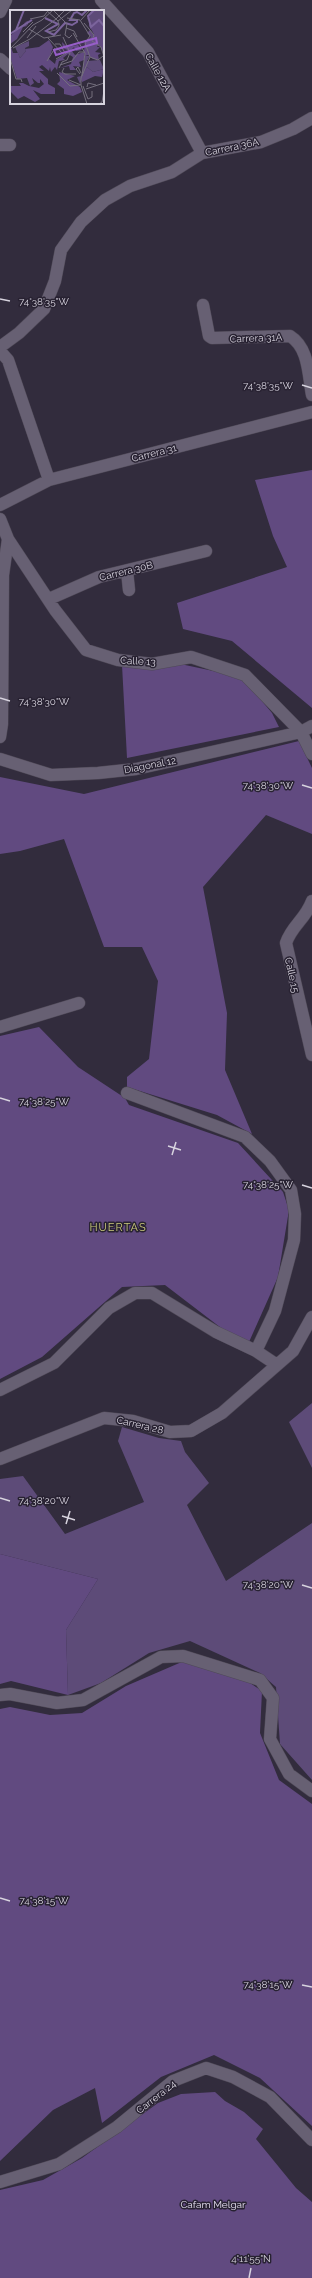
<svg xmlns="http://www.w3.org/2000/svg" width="312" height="2278" viewBox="0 0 312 2278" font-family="Raleway,sans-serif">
  <rect width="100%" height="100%" fill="#322c3d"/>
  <!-- green -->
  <path fill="#5d4b78" d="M312,1403v65l-23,-46z
    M122,1427l37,11 22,3 4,11 24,31 -22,22 39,76 86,-58v257l-32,-36 -4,-57 -16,-14 -70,-32 -41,12 -48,30 -33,12 -2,-65 32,-51 -98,-25v-75l23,-3 42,58 79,-32 -26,-61z"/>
  <!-- forest -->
  <path fill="#614a80" d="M312,470v238l-80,-67 -49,-12 -6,-26 110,-36 -14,-31 -18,-56z
    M122,665h63l57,12 30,36 7,14 -152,31z
    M299,741l13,27v66l-46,-19 -63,72 24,126 -2,57 27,64 -35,-19 -90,-28v-10l22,-18 9,-78 -16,-34h-38l-40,-108 -44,12 -20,3v-77l84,17z
    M39,1027l39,40 47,31 4,7 109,38 45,49 6,18 -11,67 -29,65 -20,-8 -64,-49 -43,2 -80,70 -42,22v-343z
    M0,1554l98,25 -32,51 2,65 -57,-14 -11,3z
    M184,1661l54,14 24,16 -2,42 19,47 33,24v322l-52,-48 -46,-23 -53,22 -59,46 -7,-35 -42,22 -53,51v-452l10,-2 40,8 32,-2 44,-27z
    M215,2092l10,9 19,11 19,17 -7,10 40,49 16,14v76h-312v-88l43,-10 39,-22 76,-55 23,-9z"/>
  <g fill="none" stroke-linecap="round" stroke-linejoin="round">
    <defs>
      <path id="street" d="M101,0l47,52 54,101
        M0,12l6,-12
        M0,59l11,10
        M0,145h10
        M203,305l6,31 3,2 78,-2c19,12 18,38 22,59
        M0,347l19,-14 25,-24 11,-28 6,-31 20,-28 24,-22 25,-14 42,-14 30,-19 59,-11 32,-13 19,-11
        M0,351l8,9 41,120
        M0,505l49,-25 263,-68
        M0,519l8,20 -5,36 -1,149 -2,13
        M8,539l47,71 31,40 32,10 34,4 39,-7 54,18 56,57 11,22
        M127,571l2,19
        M49,599l50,-22 107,-26
        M0,759l51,16 47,-2 38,-4 165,-37 11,-6
        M312,901c-7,19 -20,24 -26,42l26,112
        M0,1027l79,-24
        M127,1093l118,44 25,24 21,29 4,24 -1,26 -19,71 -19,40
        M0,1390l54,-27 55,-55 26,-15h17l64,39 40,19 21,14
        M0,1459l104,-41 29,3 37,11 21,-1 31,-18 71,-62 19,-34
        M0,1695l10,-1 47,9 26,-3 78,-43 22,-1 77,24 13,18 -3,41 19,35 23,17
        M0,2182l59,-18 58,-37 56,-46 33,-13 27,9 37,20 42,43"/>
    </defs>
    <!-- street casing -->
    <use href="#street" stroke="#4f4957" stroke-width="13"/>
    <!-- street -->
    <use href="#street" stroke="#676073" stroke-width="12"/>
  </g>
  <!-- ticks -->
  <path fill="none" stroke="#d7d3de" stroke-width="1.5" d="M0,299l10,2M302,385l10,3M0,698l10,3M302,785l10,3M0,1098l10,3M168,1146l13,4M172,1155l4,-13M302,1185l10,3M0,1498l10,3M62,1516l13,4M66,1524l4,-13M302,1585l10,3M0,1898l10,3M302,1985l10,2M249,2278l2,-10"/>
  <g text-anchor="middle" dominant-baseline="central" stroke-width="3" stroke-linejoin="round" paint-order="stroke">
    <!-- street labels -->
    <g font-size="10" fill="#d7d3de" stroke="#282232">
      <text transform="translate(158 72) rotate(61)">Calle 12A</text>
      <text transform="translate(232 147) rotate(-12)">Carrera 36A</text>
      <text transform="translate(256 338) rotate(-2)">Carrera 31A</text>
      <text transform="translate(154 453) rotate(-14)">Carrera 31</text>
      <text transform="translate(126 571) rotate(-14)">Carrera 30B</text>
      <text transform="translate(138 661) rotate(3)">Calle 13</text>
      <text transform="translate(150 765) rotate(-11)">Diagonal 12</text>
      <text transform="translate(292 975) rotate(78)">Calle 15</text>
      <text transform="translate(140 1425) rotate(13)">Carrera 28</text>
      <text transform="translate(156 2097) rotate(-38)">Carrera 24</text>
    </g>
    <!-- park labels -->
    <g font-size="10" fill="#e7e1f2" stroke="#282232">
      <text x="213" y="2204">Cafam Melgar</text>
    </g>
    <!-- neighbourhood labels -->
    <g font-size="11" letter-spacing="1" fill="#cbc97b" stroke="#282232">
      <text x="118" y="1227">HUERTAS</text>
    </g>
  </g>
  <!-- overview -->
  <g transform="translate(10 10)">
    <rect width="94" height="94" fill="#322c3d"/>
    <path d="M85,0h9v44l-11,-22 10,-2 -4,-10 -8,4 -2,-8zM19,31v5l-4,2 1,3 -6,7 -5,-11zM75,46h5l-3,5 13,-1 4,9 -11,3 -6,-5 -7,17 -3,-7 4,-1z" fill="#5d4b78"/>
    <path d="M84,0h4l-9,6 2,7 13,-6 -3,6 3,1v30l-3,-8 -3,-1 -1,2h3l-5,5 6,1 -3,2 1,5 -6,-1 -5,-4 -3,1 -1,-4 1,-10 6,-5 -4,-4 3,-3 4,5 -2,6 2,-3v-4l-5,-8v-6l-2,-1zM25,9l-7,2v4l-2,-1 1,2 -4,1 -6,12 -7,5 3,9h5l2,5 6,-7 -1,-2 14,-2 10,-7 4,7 -4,12 6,5 1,-4 14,-9 -7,-3 -1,-6 5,5 11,-2 4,5 -6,1 -2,-4 -3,3 4,5 9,-3v8l-5,2 2,5 -8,-1 3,4h-6l-1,-4 -9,2 11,-4 2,-7 -5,-3 -5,4 2,2 -6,1 -2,9 -2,-3 -4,5 -1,-5 -1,4 -7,-6 -3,2 5,4h-5l9,8v5l7,4v6h-14l-8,-4 7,9 -5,3 -11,-6 -6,3 -7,-7 -1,6v-12h11l-2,-3h4l6,3 10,2 5,-4 -4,-5v4h-2l-6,-5 2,5 -4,3 -3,-8 -10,1 -7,-22v-21l16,-14 -3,1 7,-3zM77,57l6,5 11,-3 -2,8 -7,-1 -13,6 -1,-5zM49,62l16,4 -8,4 13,7 2,5 -9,4 -9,-2v-5l-7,-5 3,-3z" fill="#614a80"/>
    <path fill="none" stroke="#7b649c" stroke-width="2" d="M84,0l-6,6 3,11 8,-7 5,6M35,8l13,6 -12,7 8,4 11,-12 7,2 5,-3v-2h-7l4,-7 3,-1 5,3 5,-5M6,20l16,-10M0,24l6,-4 8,-20"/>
    <path fill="none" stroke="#746f7d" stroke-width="1" d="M43,0l14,14M55,0l-9,9 2,2 14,-11M57,8l13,2 10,16 -5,7 5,14 -9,21v7M20,9l14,-3 3,-4M71,10l9,-10M74,13l10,12 -2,6 9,6 3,10M57,14l-2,11 4,3 3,-3M56,18l8,3 3,6M19,19l15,9 17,-3M13,22l10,-10M38,22l8,-2 3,-4 -1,-5M63,23l12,20 -3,23M17,28l9,-12M38,28l15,16M45,34h5l5,9M3,38l17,-9 26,-20 -10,-9M0,39l23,-24 9,-5 11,-10M80,47l8,3 5,-4M0,48l6,21h5l1,3M46,49l14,-8M37,51l8,-13M50,55l12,-4 7,-9h5M49,58l3,-6 5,-2 3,-7 -7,-16M54,58l-2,4 3,2h11M47,63l13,13 10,-1M70,64l-4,-5 2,-2 3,6M59,70l12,5 6,19M73,76l5,13 4,-2v-6M77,77l1,-4 8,2M76,79l18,-6M89,94l3,-2 2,-11"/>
    <path fill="#975ec8" fill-opacity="0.15" stroke="#975ec8" stroke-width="2" d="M86,28l1,5 -41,12 -2,-5z"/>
    <rect width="94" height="94" fill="none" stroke="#d7d3de" stroke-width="2"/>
  </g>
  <g font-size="10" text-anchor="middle" fill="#d7d3de" stroke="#282232" stroke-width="3" stroke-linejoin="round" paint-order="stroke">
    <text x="44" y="305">74°38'35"W</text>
    <text x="268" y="389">74°38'35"W</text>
    <text x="44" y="705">74°38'30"W</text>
    <text x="268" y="789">74°38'30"W</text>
    <text x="44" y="1105">74°38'25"W</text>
    <text x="268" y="1188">74°38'25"W</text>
    <text x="44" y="1504">74°38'20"W</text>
    <text x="268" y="1588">74°38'20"W</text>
    <text x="44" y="1904">74°38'15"W</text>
    <text x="268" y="1988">74°38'15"W</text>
    <text x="251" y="2262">4°11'55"N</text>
  </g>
</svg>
